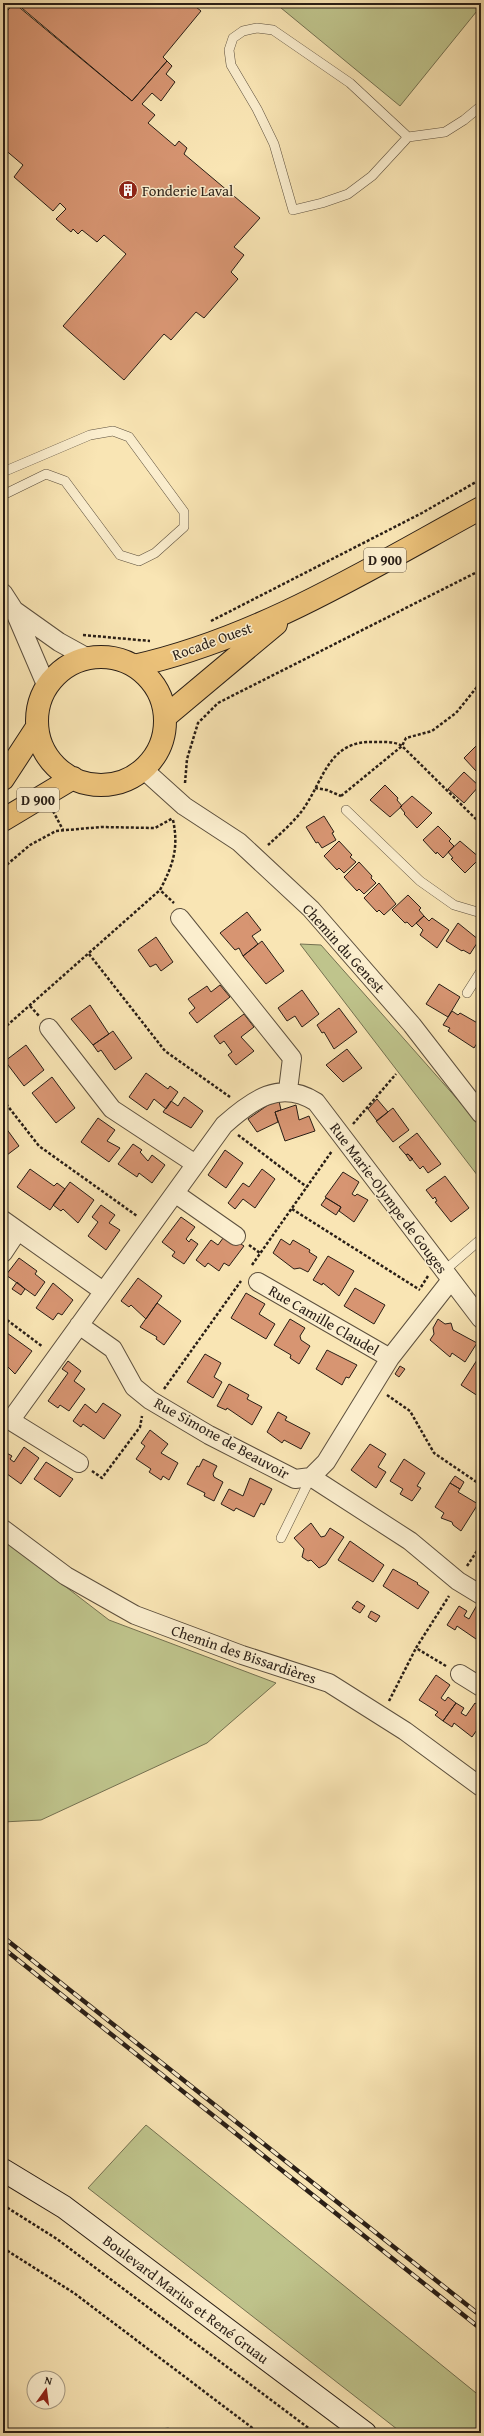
<svg xmlns="http://www.w3.org/2000/svg" width="484" height="2436" viewBox="0 0 484 2436" font-family="'Gentium Book Plus',serif">
  <rect width="100%" height="100%" fill="#f9e5b4"/>
  <filter id="stains"><feTurbulence type="fractalNoise" baseFrequency=".005" numOctaves="4"/><feColorMatrix values="0 0 0 0 .2 0 0 0 0 .09 0 0 0 0 .02 0 0 0 .5 -.17"/></filter>
  <radialGradient id="worn" r=".72"><stop offset=".6" stop-color="#630" stop-opacity="0"/><stop offset="1" stop-color="#630" stop-opacity=".3"/></radialGradient>
  <!-- green -->
  <path fill="#bfc48c" stroke="#747151" d="M275,3h206v3l-81,100z
    M300,944l21,1 160,181v54z
    M3,1541l11,6 95,73 167,63 -69,60 -166,77 -38,2z
    M146,2125l335,272v36h-79l-314,-245z"/>
  <!-- water -->
  <path fill="#a4bcb9" stroke="#737d78" d="M168,2428l14,5h-45z"/>
  <!-- building -->
  <path fill="#d79572" stroke="#291e16" d="M14,3l118,98 35,-40 5,5 -6,8 9,8 -14,19 -9,-8 -10,11 13,11 -7,8 27,23 4,-5 8,7 -3,6 76,64 -26,29 10,8 -13,17 7,7 -34,39 -8,-6 -25,28 -7,-6 -40,46 -61,-54 63,-72 -22,-19 -7,7 -15,-12 -4,4 -5,-5 -2,3 -15,-13 10,-10 -6,-6 -7,8 -39,-34 9,-12 -20,-17v-132z
    M16,3h175l10,8 -38,46 4,4 -35,40z
    M481,741v26l-5,4 -12,-13z
    M464,772l15,14 -15,17 -16,-14z
    M385,785l13,13 -1,2 5,6 -12,11 -20,-17z
    M412,796l20,17 -15,15 -13,-14 1,-1 -5,-6z
    M324,816l10,16 -2,1 4,7 -14,8 -4,-6 -2,1 -10,-16z
    M438,826l13,13 -2,2 5,5 -11,12 -6,-6 -1,2 -13,-14z
    M339,841l13,14 -2,2 6,5 -12,11 -5,-5 -2,2 -13,-14z
    M460,841l20,17 -15,15 -14,-14 2,-1 -5,-6z
    M359,862l13,14 -1,2 5,5 -12,11 -5,-5 -2,2 -13,-14z
    M379,883l17,21 -12,11 -5,-5 -2,2 -13,-14z
    M408,895l13,13 -2,2 5,6 -12,11 -5,-5 -2,1 -13,-13z
    M247,912l14,18 -9,6 6,8 -15,12 -4,-8 -4,2 -15,-17z
    M424,916l5,5 3,-3 17,12 -12,18 -17,-13 3,-5 -7,-7z
    M458,923l21,17 -9,14 -7,-4 -1,1 -16,-10z
    M156,937l17,25 -12,9 -5,-7 -6,3 -12,-17z
    M262,941l22,30 -18,13 -23,-28z
    M439,984l21,13 -12,20 -22,-13z
    M220,985l10,12 -33,26 -8,-10 6,-5 -7,-9 19,-13 4,6z
    M302,990l17,24 -17,13 -7,-11 -8,5 -9,-13z
    M90,1005l19,29 -16,11 -22,-26z
    M339,1008l18,24 -23,17 -10,-17 -2,1 -5,-8z
    M452,1011l6,4 2,-2 21,12v12l-7,11 -26,-17 2,-3 -7,-3z
    M244,1014l10,13 -13,10 13,14 -18,14 -8,-10 4,-3 -8,-11 -4,3 -6,-8z
    M113,1031l19,27 -17,12 -14,-20 -3,2 -5,-7z
    M26,1045l18,25 -20,16 -19,-25z
    M347,1049l15,19 -19,14 -17,-17z
    M146,1073l22,16 2,-3 8,6 -12,17 -12,-10 -7,11 -18,-13z
    M52,1077l23,31 -19,15 -24,-30z
    M184,1097l19,14 -12,17 -28,-16 8,-11 7,5z
    M377,1099l11,13 -11,9 -9,-12z
    M279,1101l2,9 -6,2 3,10 -21,10 -9,-13 20,-14z
    M296,1105l3,15 10,-4 6,15 -30,10 -10,-29z
    M393,1108l16,22 -16,12 -17,-21z
    M98,1118l17,12 -8,11 13,7 -11,14 -28,-20z
    M3,1124l16,22 -16,12z
    M417,1133l24,31 -13,9 -5,-7 -3,3 -12,-15 -2,1 -7,-8z
    M133,1144l9,6 -2,2 8,9 4,-6 13,10 -13,18 -13,-10 -2,4 -19,-13z
    M225,1150l18,13 -17,25 -18,-13z
    M408,1154l5,5 -3,2 -4,-6z
    M30,1169l24,17 3,-3 8,6 -15,21 -33,-23z
    M262,1169l13,10 -20,29 -12,-9 -8,10 -7,-6 15,-20 6,4z
    M343,1172l16,10 -7,12 3,2 2,-2 11,6 -14,22 -15,-11 2,-4 -16,-10z
    M445,1176l24,32 -18,14 -16,-20 2,-1 -2,-4 -2,2 -7,-9z
    M70,1182l24,18 -16,23 -15,-14 -2,2 -8,-6z
    M326,1198l15,9 -5,8 -15,-10z
    M101,1205l14,10 -6,8 11,7 -14,20 -18,-14 10,-14 -6,-5z
    M181,1217l14,10 -9,12 3,3 2,-3 7,5 -14,20 -12,-8 3,-4 -13,-10z
    M226,1234l18,12 -15,20 -5,-3 -5,8 -11,-8 -3,4 -9,-7 15,-20 7,5z
    M281,1239l9,6 3,-5 17,10 -1,2 8,5 -9,15 -8,-4 -6,1 -21,-16z
    M328,1256l26,15 -15,25 -16,-13 -1,2 -9,-5z
    M19,1258l18,13 -2,3 10,8 -10,14 -29,-21z
    M138,1278l24,18 -16,23 -15,-14 -2,2 -8,-6z
    M17,1282l8,7 -4,6 -9,-6z
    M53,1283l20,17 -11,15 -4,-2 -5,7 -17,-12z
    M355,1288l30,17 -11,19 -30,-18z
    M246,1293l19,11 -6,10 16,10 -9,15 -35,-21z
    M157,1303l24,18 -17,24 -8,-6 1,-2 -17,-10z
    M290,1319l15,9 -5,8 1,4 9,6 -11,18 -9,-6 1,-3 -17,-10z
    M438,1319l7,5 6,-1 2,7 24,13 -12,19 -13,-9 -2,4 -20,-17 4,-6 -1,-6z
    M3,1330l4,3 -4,6z
    M7,1333l25,18 -17,23 -12,-12v-23z
    M327,1350l30,15 -8,13 -3,-1 -4,8 -26,-16z
    M205,1354l16,9 -7,14 8,5 -9,16 -26,-16z
    M477,1360l4,2v36l-20,-13z
    M68,1361l13,10 -7,10 11,8 -16,22 -9,-6 -2,3 -10,-7 20,-28 -6,-4z
    M400,1366l5,3 -6,8 -4,-3z
    M229,1384l20,11 -2,4 15,8 -10,18 -25,-17 -1,2 -9,-4z
    M103,1403l18,12 -17,24 -21,-15 -2,3 -8,-6 12,-17 11,9z
    M278,1412l9,5 -2,3 25,13 -9,16 -17,-9 -2,3 -15,-11z
    M150,1430l18,14 -7,9 17,10 -9,17 -6,-4 -2,4 -12,-8 2,-3 -15,-10 9,-13 -4,-3z
    M370,1444l16,10 -8,13 8,5 -10,16 -25,-18z
    M24,1447l15,11 -18,26 -18,-13v-20l9,5 -2,3 4,3z
    M203,1459l14,7 -4,8 1,3 9,5 -9,19 -10,-5 1,-3 -18,-9 10,-18 2,1z
    M404,1459l21,14 -8,13 4,2 -9,13 -12,-7 3,-5 -13,-8z
    M46,1462l27,17 -13,18 -26,-18z
    M455,1476l9,6 -4,7 -10,-6z
    M250,1478l22,11 -8,16 -3,-2 -7,14 -18,-9 -2,3 -13,-7 8,-15 14,7z
    M450,1483l10,6 -2,3 20,12 -17,27 -8,-6 -1,-3 -11,-4 3,-5 -9,-6z
    M311,1523l10,14 4,-1 5,-8 14,9 -18,27 -7,4 -8,-8 -3,1 -6,-4 2,-8 -10,-11z
    M350,1541l34,24 -11,17 -35,-22z
    M393,1569l25,14 -1,1 12,8 -11,17 -35,-23z
    M357,1601l8,5 -5,7 -8,-5z
    M477,1605l4,2v24l-5,8 -19,-13 -2,4 -8,-5 12,-19 8,5 -3,5 5,3z
    M371,1611l9,5 -4,6 -8,-5z
    M436,1675l14,10 -9,13 4,3 3,-4 8,6 -13,18 -8,-6 3,-3 -19,-12z
    M456,1703l8,5 -3,5 5,3 9,-13 6,4v17l-9,13 -18,-14 -2,4 -9,-6z"/>
  <g fill="none" stroke-linecap="round" stroke-linejoin="round">
    <defs>
      <path id="lane" d="M408,137l-58,-54 -77,-53 -16,-2 -14,3 -10,7 -4,12 2,15 26,44 17,35 19,66 29,-7 26,-9 24,-18 36,-39 37,-5 19,-12 17,-14
        M3,472l87,-37 23,-4 16,6 55,75v15l-29,26 -16,8 -19,-6 -55,-74 -19,-7 -43,21
        M346,810l74,71 34,24 27,8
        M467,993l14,-22
        M444,1271l37,-32
        M281,1538l30,-61"/>
      <path id="street" d="M3,593l11,17 33,77
        M14,610l45,32 29,16
        M143,769l41,37 55,36 72,67 101,116 69,89
        M180,918l112,140 -4,32
        M49,1028l63,81 82,54
        M176,1194l60,42
        M3,1220l100,71
        M3,1253l14,-21
        M258,1282l132,76
        M79,1325l34,24 21,38 16,13 59,35 86,44 16,-2 99,64 48,40 23,14
        M3,1416l76,47
        M10,1421l214,-296c28,-25 56,-46 92,-23l165,217
        M311,1477l15,-15 64,-104 61,-78
        M3,1529l63,47 69,39 107,40 87,28 76,48 76,56
        M460,1674l21,13"/>
      <path id="secondary" d="M3,2170l61,37 301,226"/>
      <path id="primary" d="M37 721a64 64 0 1 1 128 0a64 64 0 1 1-128 0Z
        M134,666c125,-28 235,-97 347,-158
        M165,717l111,-93
        M3,779l34,-52
        M3,820l70,-42"/>
    </defs>
    <!-- lane casing -->
    <use href="#lane" stroke="#5d503e" stroke-width="10"/>
    <!-- street casing -->
    <use href="#street" stroke="#5d503e" stroke-width="20"/>
    <!-- secondary casing -->
    <use href="#secondary" stroke="#291e16" stroke-width="24"/>
    <!-- primary casing -->
    <use href="#primary" stroke="#291e16" stroke-width="24"/>
    <!-- path -->
    <path stroke="#291e16" stroke-width="2.5" stroke-dasharray="3 2" stroke-linecap="butt" d="M211,621l211,-108 59,-34
      M83,635l67,6
      M185,783l2,-24 11,-36 20,-20 263,-133
      M315,788l12,2 14,6
      M341,796l61,-50 4,-8 26,-7 24,-18 25,-31
      M53,811l10,19
      M173,820c6,28 0,45 -13,70l14,13
      M268,845c12,-11 27,-24 36,-37 21,-31 25,-68 71,-66 9,0 19,-1 27,4l79,78
      M3,868l27,-23 26,-14 45,-4 54,1 18,-10
      M89,954l76,97 65,46
      M30,1006l9,10
      M3,1029l157,-139
      M3,1100l36,46 98,70
      M353,1124l43,-50
      M238,1135l69,52
      M292,1209l128,81
      M249,1245l11,8
      M252,1265l80,-114
      M421,1287l7,-11
      M3,1317l40,30
      M164,1389l77,-108
      M387,1395l23,16 24,42 47,32
      M92,1471l10,7 38,-51 2,-11
      M467,1566l14,-21
      M446,1666l-30,-18 33,-52
      M389,1701l27,-53
      M3,2205l54,34 258,194
      M3,2248l71,45 185,140"/>
    <!-- lane -->
    <use href="#lane" stroke="#fbeece" stroke-width="9"/>
    <!-- street -->
    <use href="#street" stroke="#fbeece" stroke-width="18"/>
    <!-- secondary -->
    <use href="#secondary" stroke="#fbeece" stroke-width="22"/>
    <!-- primary -->
    <use href="#primary" stroke="#ecc27a" stroke-width="22"/>
    <defs>
      <path id="rail" d="M3,1937l478,379
        M3,1948l478,381"/>
    </defs>
    <!-- rail casing -->
    <use href="#rail" stroke="#291e16" stroke-width="4.5"/>
    <!-- rail -->
    <use href="#rail" stroke="#fbeece" stroke-width="3" stroke-dasharray="9" stroke-linecap="butt"/>
  </g>
  <!-- icons -->
  <defs>
    <symbol id="building-disc" viewBox="-11 -11 22 22"><circle r="9.5" fill="#8f2418" stroke="#fbeece"/><path d="M-4-6H4V6H1V3H-1V6H-4ZM-2.5-4.3h1.7v1.8h-1.7ZM.8-4.3h1.7v1.8H.8ZM-2.5-1h1.7V.8h-1.7ZM.8-1h1.7V.8H.8Z" fill="#fff"/></symbol>
  </defs>
  <g fill-rule="evenodd">
    <use href="#building-disc" x="117" y="179" width="22" height="22"/>
  </g>
  <g text-anchor="middle" dominant-baseline="central" stroke-width="3" stroke-linejoin="round" paint-order="stroke">
    <!-- shield labels -->
    <g fill="#fbeece" stroke="#685c4d" stroke-width="1">
      <rect x="364" y="548" width="42" height="24" rx="3"/>
      <rect x="17" y="788" width="42" height="24" rx="3"/>
    </g>
    <g font-size="14" font-weight="bold" fill="#291e16">
      <text x="385" y="560">D 900</text>
      <text x="38" y="800">D 900</text>
    </g>
    <!-- poi labels -->
    <g font-size="15" fill="#291e16" stroke="#fbeece" text-anchor="start">
      <text x="142" y="190">Fonderie Laval</text>
    </g>
    <!-- street labels -->
    <g font-size="15" fill="#291e16" stroke="#fbeece">
      <text transform="translate(212 641) rotate(-20)">Rocade Ouest</text>
      <text transform="translate(344 948) rotate(48)">Chemin du Genest</text>
      <text transform="translate(389 1198) rotate(53)">Rue Marie-Olympe de Gouges</text>
      <text transform="translate(324 1320) rotate(30)">Rue Camille Claudel</text>
      <text transform="translate(222 1438) rotate(29)">Rue Simone de Beauvoir</text>
      <text transform="translate(244 1654) rotate(19)">Chemin des Bissardières</text>
      <text transform="translate(186 2299) rotate(37)">Boulevard Marius et René Gruau</text>
    </g>
  </g>
  <!-- margin -->
  <rect width="484" height="2436" fill="none" stroke="#f9e5b4" stroke-width="16"/>
  <rect x="4" y="4" width="476" height="2428" fill="none" stroke="#291e16" stroke-width="2"/>
  <rect x="8" y="8" width="468" height="2420" fill="none" stroke="#291e16"/>
  <!-- north arrow -->
  <g transform="translate(46 2390) rotate(14)"><circle r="19" fill="#fbeece" stroke="#a79b84"/>
  <path d="M0-3L7 15L0 10L-7 15Z" fill="#8f2418"/>
  <text y="-6" font-size="11" font-weight="bold" text-anchor="middle" fill="#291e16">N</text>
  </g>
  <rect width="100%" height="100%" filter="url(#stains)"/>
  <rect width="100%" height="100%" fill="url(#worn)"/>
</svg>
